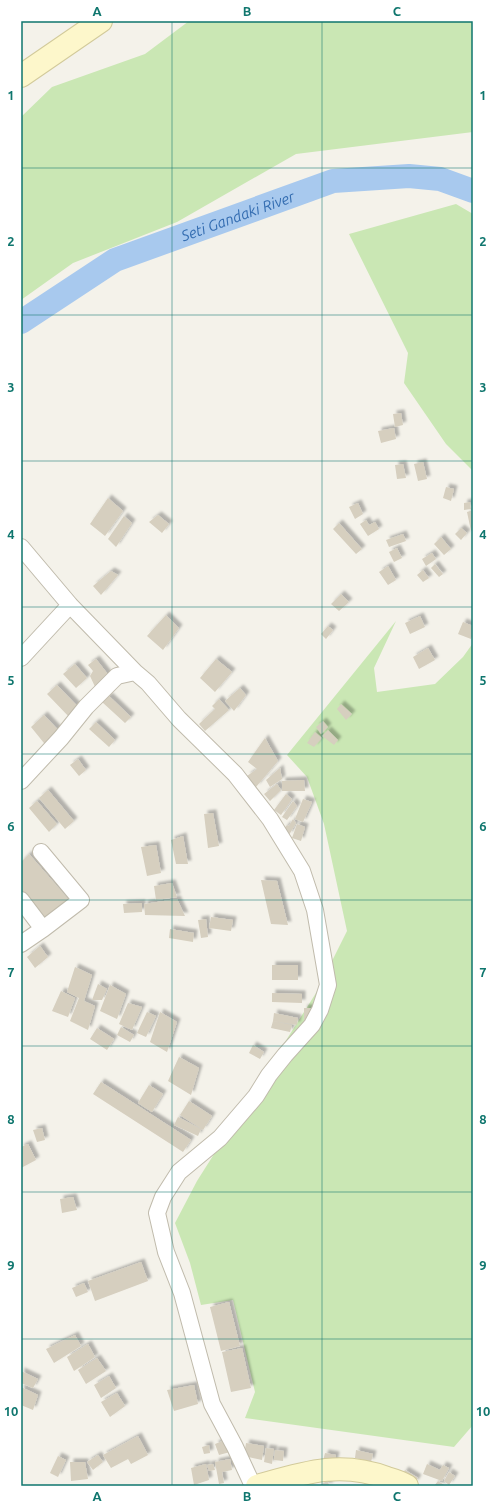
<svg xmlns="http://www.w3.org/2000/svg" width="494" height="1507" viewBox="0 0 494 1507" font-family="Ubuntu,sans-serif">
  <defs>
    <filter id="shadow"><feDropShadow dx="3.5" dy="-3.5" stdDeviation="1" flood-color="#0004"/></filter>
  </defs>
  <rect width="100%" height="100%" fill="#f4f2ea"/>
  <!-- green -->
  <path fill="#cae7b4" d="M189,21h284v111l-177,22 -119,68 -104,41 -52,37v-183l31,-30 93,-33z
    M456,204l17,10v257l-27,-27 -42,-61 4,-30 -59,-119z
    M396,621l-22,47 3,24 58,-8 28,-27 10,-14v782l-19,22 -209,-29 10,-26 -22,-92 -32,5 -11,-42 -15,-40 22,-42 119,-188 31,-62 -23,-107 -17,-47 -20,-22z"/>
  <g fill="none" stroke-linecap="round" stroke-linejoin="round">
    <!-- river -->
    <path stroke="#a8c9ee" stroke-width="24" id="s1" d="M21,322l94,-62 218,-79 76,-5 31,3 33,12"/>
  </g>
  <!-- building -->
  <path fill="#d6cfbf" filter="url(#shadow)" d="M401,413l2,12 -8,2 -2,-13z
    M394,428l2,11 -15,4 -3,-12z
    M423,462l4,17 -9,2 -4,-17z
    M403,464l3,14 -9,1 -2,-14z
    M446,487l8,2 -3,12 -8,-3z
    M108,498l15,13 -18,25 -15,-12z
    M470,502l1,7 -7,1v-7z
    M358,503l5,11 -8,5 -6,-12z
    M473,510v20l-2,1 -4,-19z
    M158,515l11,9 -7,9 -13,-11z
    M124,516l8,7 -16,24 -8,-8z
    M366,520l3,5 6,-3 4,7 -11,7 -8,-12z
    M339,523l23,26 -6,5 -23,-25z
    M461,528l6,5 -6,7 -6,-6z
    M403,534l3,7 -17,6 -3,-7z
    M441,537l10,12 -7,6 -10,-11z
    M397,548l5,10 -8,4 -5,-10z
    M432,553l4,6 -10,7 -4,-7z
    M435,564l8,10 -4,3 -8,-9z
    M388,566l8,14 -8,5 -9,-13z
    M423,570l6,8 -6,4 -6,-7z
    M111,571l7,4 -17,20 -8,-9z
    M341,594l8,8 -10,9 -8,-7z
    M166,615l13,13 -16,22 -16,-14z
    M420,616l5,11 -15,7 -5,-11z
    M463,622l10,4v8l-2,5 -13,-5z
    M328,626l5,4 -7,9 -5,-5z
    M428,648l7,12 -16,9 -6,-12z
    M96,659l14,18 -13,14 -7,-15 3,-5 -5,-6z
    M216,659l16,13 -17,20 -15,-14z
    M75,664l12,14 -11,10 -13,-14z
    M57,685l25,26 -11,8 -24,-25z
    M240,688l6,7 -12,16 -9,-10z
    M109,696l22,21 -6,6 -23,-21z
    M219,699l10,11 -24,21 -6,-7 16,-15 -3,-3z
    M341,704l11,10 -6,6 -9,-11z
    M44,715l17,18 -13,15 -17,-21z
    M323,721l5,6 -7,7 -5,-7z
    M96,722l19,18 -6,7 -20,-18z
    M328,730l10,10 -4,5 -12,-9z
    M315,732l7,6 -8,9 -7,-4z
    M265,738l13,23 -22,26 -9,-11 10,-7 -9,-7z
    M78,759l8,11 -7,6 -9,-11z
    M280,768l2,11 -12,8 -4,-7z
    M304,780l1,11h-23v-10z
    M277,784l4,6 -11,11 -6,-7z
    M48,790l26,31 -9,8 -26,-31z
    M286,794l6,5 -11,16 -7,-5z
    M303,799l9,3 -9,20 -8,-3z
    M37,801l20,23 -8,8 -20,-24z
    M293,801l4,5 -10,14 -5,-3z
    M213,813l6,33 -11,2 -4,-34z
    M293,819l3,4 -7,12 -6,-5 4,-5 2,1z
    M297,824l8,3 -4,14 -9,-3z
    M183,836l5,28h-12l-5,-24z
    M156,845l5,28 -14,3 -6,-29z
    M29,854l41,47 -25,20 -24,-28v-31z
    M261,880l16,1 11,44 -17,-1z
    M172,883l5,14 -21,3 -2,-14z
    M177,899l8,17 -40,-1 -1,-11z
    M142,903v9l-18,1 -1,-9z
    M211,917l22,3 -2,11 -22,-3z
    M206,919l2,18 -7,1 -3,-18z
    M170,929l24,4 -1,9 -24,-4z
    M40,946l8,11 -13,11 -8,-11z
    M272,965h26v15h-26z
    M75,967l17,8 -8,26 11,5 -7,24 -18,-9 9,-23 -12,-6z
    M98,984l9,5 -5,11h-10z
    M110,985l16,9 -9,25 -17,-8z
    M61,991l14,7 -7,19 -16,-6z
    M272,993l30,1v9l-30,-1z
    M128,1003l14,4 -10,23 -13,-6z
    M304,1008h7v13h-7z
    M147,1012l9,4 -10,21 -9,-4z
    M160,1012l17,10 -10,30 -17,-10z
    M274,1013l24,5 -1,7 -24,-4z
    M273,1021l19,4 -2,7 -19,-4z
    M121,1027l13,8 -4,7 -13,-7z
    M97,1028l17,11 -7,11 -17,-11z
    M253,1045l11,7 -4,7 -11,-6z
    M179,1057l20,11 -8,27 -23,-14z
    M101,1082l90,58 -8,12 -90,-58z
    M149,1085l14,9 -11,18 -14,-9z
    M189,1101l23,15 -9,14 -23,-15z
    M178,1117l23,12 -3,7 -24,-11z
    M42,1128l3,12 -8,2 -4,-12z
    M28,1144l8,16 -15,8v-21z
    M73,1197l4,13 -15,3 -2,-14z
    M141,1262l7,19 -53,20 -7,-20z
    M84,1283l4,9 -12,5 -4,-9z
    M229,1302l11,44 -19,5 -11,-44z
    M75,1335l6,11 -27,17 -8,-14z
    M88,1344l7,13 -21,14 -7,-14z
    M242,1348l9,40 -20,4 -9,-40z
    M97,1358l9,13 -20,13 -8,-14z
    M21,1371l17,8 -5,9 -12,-5z
    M109,1376l7,12 -15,10 -7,-13z
    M194,1385l4,19 -24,7 -7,-21z
    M21,1387l17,8 -5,15 -12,-5z
    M117,1393l8,13 -15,11 -9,-15z
    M138,1436l10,19 -17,9 -3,-5 -17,9 -8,-13z
    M225,1440l5,12 -11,3 -4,-11z
    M246,1443l18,3 -2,14 -18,-4z
    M209,1445l1,8 -6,1 -2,-7z
    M266,1448l8,1 -2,15 -8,-2z
    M275,1450l9,1 -1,10 -9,-1z
    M356,1450l17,4 -2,8 -16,-4z
    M325,1453l11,2 -2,9 -11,-3z
    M98,1455l5,7 -10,8 -6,-8z
    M58,1456l8,4 -8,17 -8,-4z
    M230,1459l2,11 -10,2 2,11 -5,1 -4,-22z
    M70,1462h15l3,17 -17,2z
    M206,1464l3,16 -15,5 -3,-17z
    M213,1464l2,6 -6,1 -2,-6z
    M427,1464l13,6 3,-5 6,3 -7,13 -19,-7z
    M405,1470l13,8 -3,5 -13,-8z
    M449,1472l6,4 -6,9 -5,-4z
    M327,1481l3,5h-12z
    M438,1481l8,5h-12z"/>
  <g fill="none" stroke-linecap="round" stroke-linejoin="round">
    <defs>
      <path id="minor" d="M21,547l49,58 65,67
        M21,658l49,-53
        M21,781l40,-43 25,-31 31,-31 18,-4 13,11 31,36 56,55 35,45 32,52 13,39 13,75 -8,25 -8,15 -27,30 -16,20 -13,21 -36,42 -41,34 -16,25 -6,16 9,39 16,41 30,111 23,43 18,39
        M21,900l22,29
        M21,944l22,-15 38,-29 -40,-48"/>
      <path id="secondary" d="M21,76l80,-55
        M257,1486c46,-13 83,-26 130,-8 7,2 14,4 20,8"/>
    </defs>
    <!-- minor casing -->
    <use href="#minor" stroke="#c0bbac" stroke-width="18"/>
    <!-- secondary casing -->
    <use href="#secondary" stroke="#d2ca9a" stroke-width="24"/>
    <!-- minor -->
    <use href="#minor" stroke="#fff" stroke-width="16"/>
    <!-- secondary -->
    <use href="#secondary" stroke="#fdf7cb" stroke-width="22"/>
  </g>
  <!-- grid -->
  <path fill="none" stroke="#0f766e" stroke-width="1" stroke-opacity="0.55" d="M172,21v1465M322,21v1465M21,168h452M21,315h452M21,461h452M21,607h452M21,754h452M21,900h452M21,1046h452M21,1192h452M21,1339h452"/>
  <g text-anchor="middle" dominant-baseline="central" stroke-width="3.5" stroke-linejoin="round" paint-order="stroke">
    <!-- water labels -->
    <g font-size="15" font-style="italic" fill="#346db1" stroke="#fff">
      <text stroke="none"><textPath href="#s1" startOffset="243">Seti Gandaki River</textPath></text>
    </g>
  </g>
  <!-- border -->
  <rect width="494" height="1507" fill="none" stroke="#ffffff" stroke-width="44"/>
  <rect x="22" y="22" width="450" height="1463" fill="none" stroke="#0f766e" stroke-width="1.5"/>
  <g font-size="13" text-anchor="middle" font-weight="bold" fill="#0f766e">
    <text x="97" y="16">A</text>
    <text x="247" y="16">B</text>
    <text x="397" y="16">C</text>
    <text x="11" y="100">1</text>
    <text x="483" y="100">1</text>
    <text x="11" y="246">2</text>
    <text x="483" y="246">2</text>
    <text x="11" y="392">3</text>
    <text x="483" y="392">3</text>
    <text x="11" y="539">4</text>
    <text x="483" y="539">4</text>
    <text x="11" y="685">5</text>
    <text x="483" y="685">5</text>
    <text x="11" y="831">6</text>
    <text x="483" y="831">6</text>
    <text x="11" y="977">7</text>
    <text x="483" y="977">7</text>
    <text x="11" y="1124">8</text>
    <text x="483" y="1124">8</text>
    <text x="11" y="1270">9</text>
    <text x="483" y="1270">9</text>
    <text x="11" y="1416">10</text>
    <text x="483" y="1416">10</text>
    <text x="97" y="1501">A</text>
    <text x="247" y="1501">B</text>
    <text x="397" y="1501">C</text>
  </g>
</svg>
